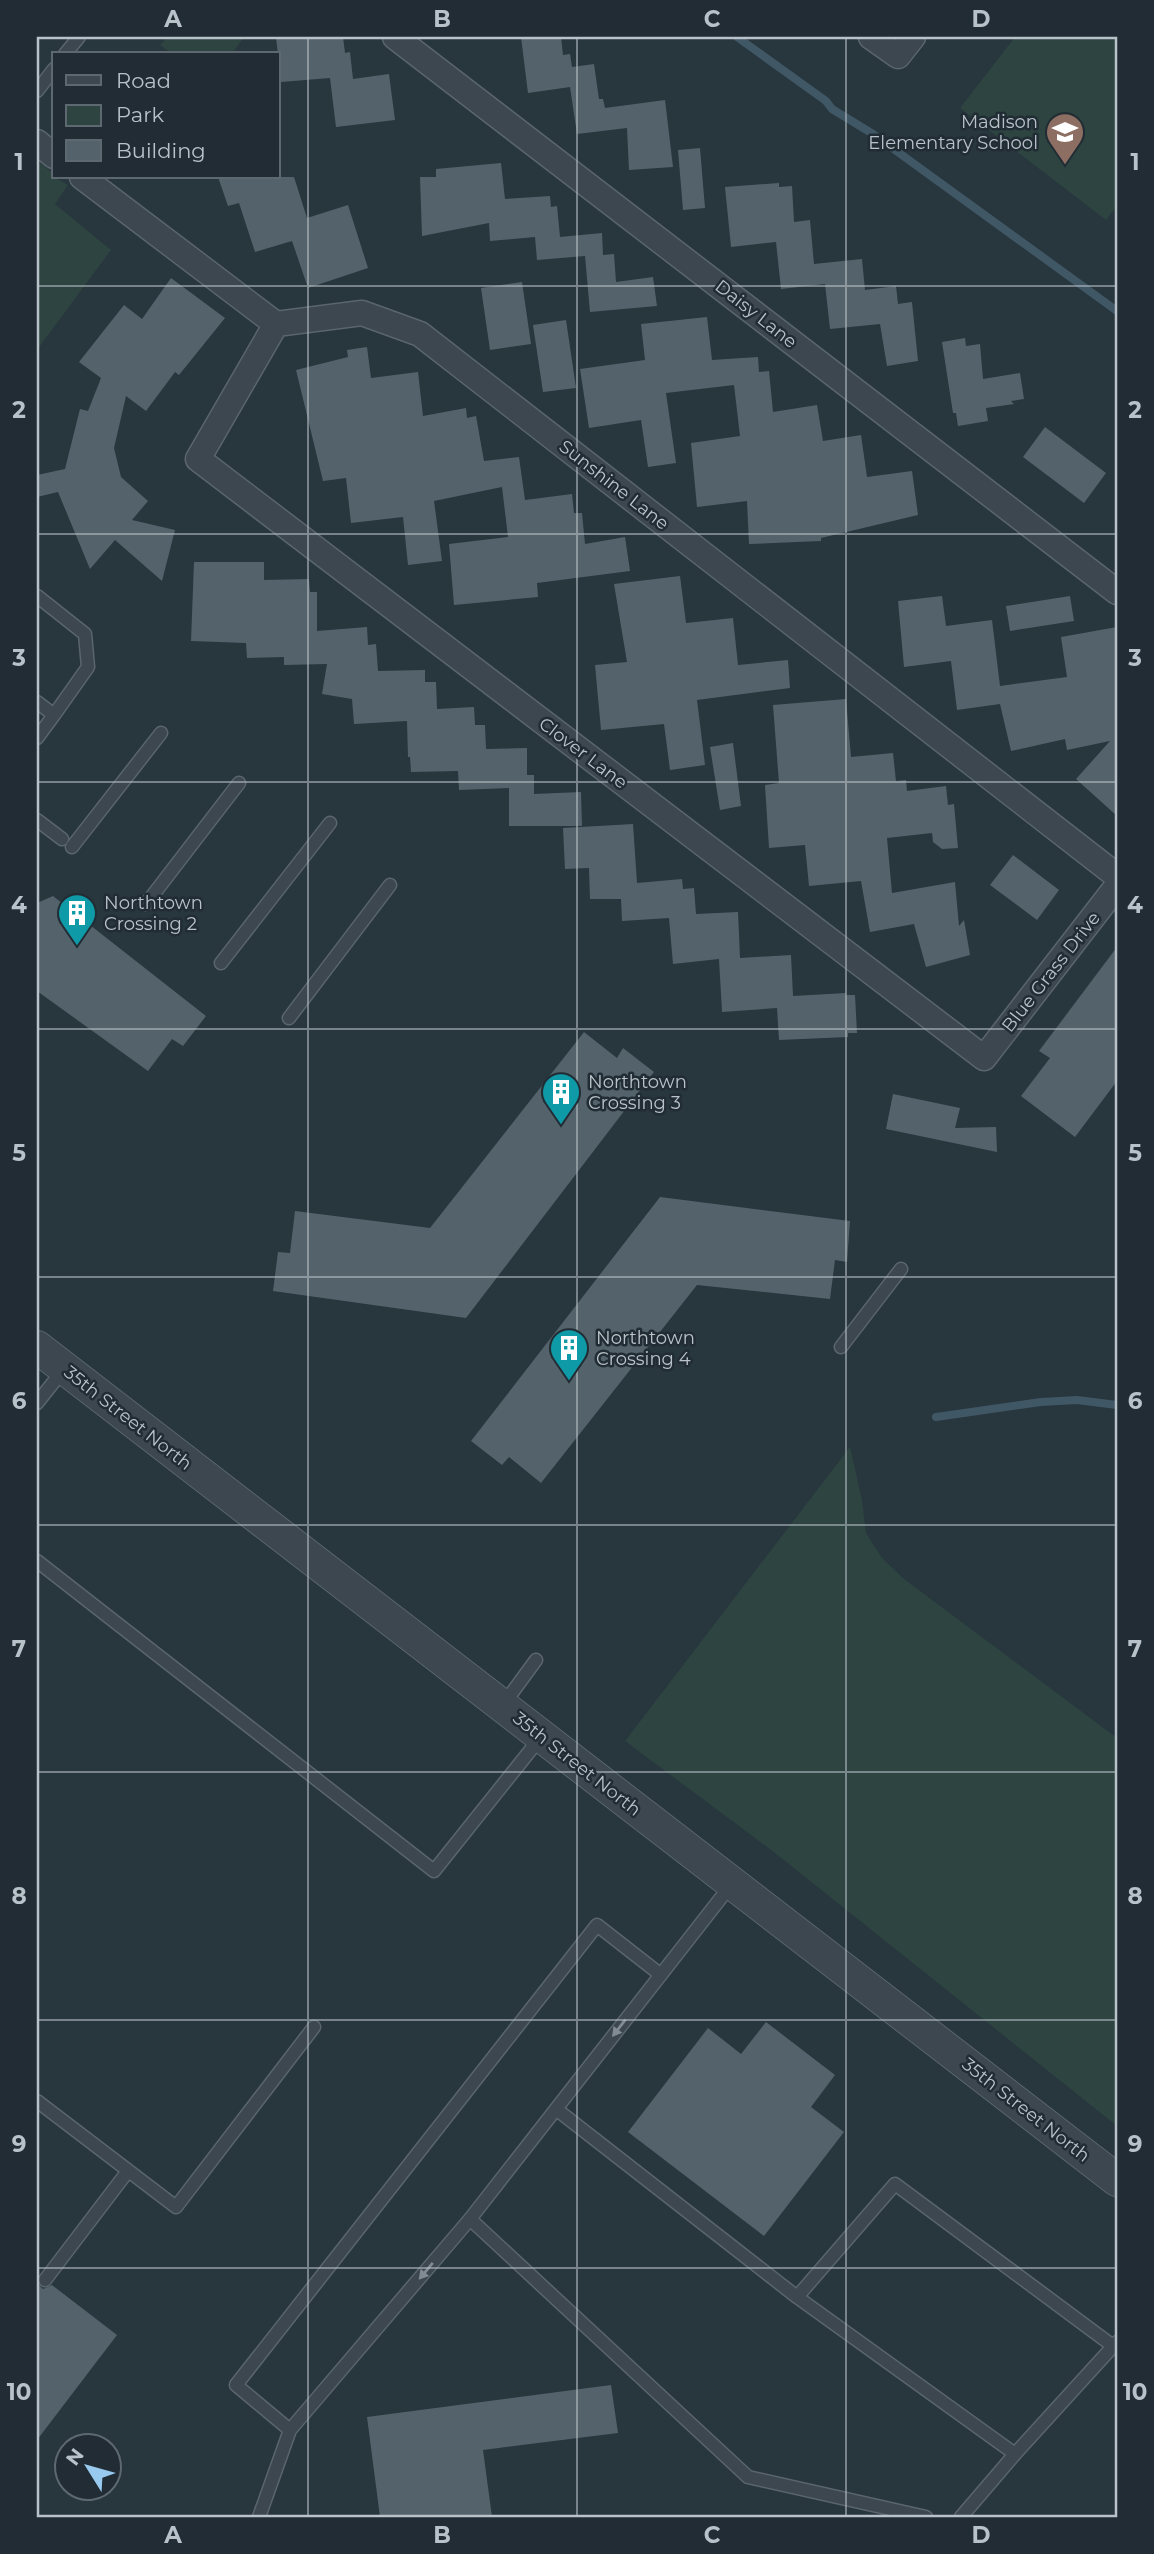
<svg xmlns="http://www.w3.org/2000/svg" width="1154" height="2554" viewBox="0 0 1154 2554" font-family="Montserrat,sans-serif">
  <rect width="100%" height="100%" fill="#28363e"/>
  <!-- green -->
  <path fill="#2d4440" d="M167,37h77l-12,17h-60l-12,-9z
    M1015,37h102v169l-11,14 -146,-112z
    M37,160l17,14v3l14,8 -13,19 56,46 -74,100z
    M850,1447l12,53 4,33 16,25 22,21 213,159v388l-342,-273 -150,-112z"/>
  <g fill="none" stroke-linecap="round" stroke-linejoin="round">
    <!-- stream -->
    <path stroke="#405766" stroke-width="8" d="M737,37l89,64 6,8 41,25 244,177
      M936,1417l105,-15 36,-2 40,5"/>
  </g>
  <!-- building -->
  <path fill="#54636b" d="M276,37h67l2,16 5,-1 3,27 36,-5 6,46 -59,7 -6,-49 -49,4z
    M521,37h40l2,18 7,-1 2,13 22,-3 5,35h4l2,9 60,-8 8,67 -44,3 -2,-42 -50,6 -7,-47 -42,6z
    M700,148l5,60 -22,2 -5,-60z
    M501,163l4,36 45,-3 1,11 6,-1 3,31 42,-4 1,22 11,-1 2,28 37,-5 4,29 -67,6 -5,-56 -48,4 -2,-23 -45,4 -1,-18 -67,13 -2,-59h16v-8z
    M218,177h76l13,41 41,-13 20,63 -60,20 -16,-47 -37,11 -16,-49 -11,3z
    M779,183v4l13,-1 2,36 16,-2 4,44 48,-5 3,31 31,-4 2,18 14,-2 6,59 -31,5 -7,-42 -50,5 -5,-45 -44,5 -5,-47 -45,5 -6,-60z
    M171,278l54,40 -46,57 -4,-3 -29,39 -20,-15 -12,52 7,29 27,24 -16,19 43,10 -13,51 -47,-41 -25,29 -32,-77 -21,5v-22l28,-6 15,-60 8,2 13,-33 -22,-16 45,-57 18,14z
    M522,282l9,62 -41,6 -9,-62z
    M707,317l5,43 46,-3 1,15 10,-1 4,41 44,-7 6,36 38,-6 6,42 45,-6 6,44 -97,23v3l-72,3 -2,-43 -50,6 -6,-64 49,-7 -6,-51 -68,8 10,70 -28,4 -7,-47 -52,8 -9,-59 65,-9 -4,-36z
    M566,320l10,68 -33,4 -10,-67z
    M965,338l1,8 14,-2 3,35 37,-6 4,26 -13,2 3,3 -28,4 2,13 -30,5 -2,-13h-3l-11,-71z
    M367,347l4,31 47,-6 5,44 43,-8 1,10 9,-2 8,45 35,-4 6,43 47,-6 2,19h8l3,31 40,-7 5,34 -93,12 1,14 -84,8 -5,-61 59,-7 -6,-50 -68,14 8,60 -34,4 -5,-48 -52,6 -5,-45 -23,3 -27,-111 52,-13 -1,-7z
    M1045,427l61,46 -22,30 -61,-46z
    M194,562h70v18l45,-1 1,13h7v39l50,-4 1,18 8,-1 2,27 47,-1v12h11l1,27 37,-2 1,18h10l1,24 41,-1v27h7v19l47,-2 1,34h-73v-38l-50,2 -1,-19 -47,1 -1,-15h-2l-1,-36 -53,3 -2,-25 -30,-5 5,-30 -43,1v-8l-37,1 -1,-15 -55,-2z
    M680,576l6,47 47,-5 5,47 50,-5 2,28 -93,12 8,65 -35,5 -6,-46 -63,6 -6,-65 32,-3 -13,-78z
    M942,596l4,30 46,-6 8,66 67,-9 -6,-40 56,-10v189l-41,-37 34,-38 -43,9 -2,-11 -54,12 -11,-47 -43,6 -6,-49 -47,6 -6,-66z
    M1070,596l4,25 -64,10 -4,-25z
    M846,699l5,58 42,-4 3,28 10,-1 1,11 39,-5 2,19 6,-1 4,44 -16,1 -9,-7 -1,-9 -45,5 5,55 63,-11 4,44 5,-6 6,35 -44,12 -12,-43 -44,8 -9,-51 -52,5 -4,-41 -36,3 -4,-63 14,-2 -6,-78z
    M733,743l8,63 -21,4 -10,-63z
    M633,824l4,59 45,-4 1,10 11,-1 2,26 42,-2 2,46 51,-3 2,41 53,-3v2h9l2,38h-9v4l-69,3 -2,-32 -55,4 -3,-53 -46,5 -4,-46 -47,3 -1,-22h-31l-1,-31 -24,1 -2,-41z
    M1013,855l46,35 -22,30 -47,-35z
    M53,896l153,120 -23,30 -11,-7 -24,32 -111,-80v-88z
    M1117,947v134l-42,56 -54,-41 29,-38 -11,-7z
    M584,1032l33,26 6,-10 31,24 -188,246 -193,-27 5,-39 12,1 5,-42 135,17z
    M893,1094l67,14 -5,20 41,-1 1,25 -111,-23z
    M660,1197l190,24 -3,41 -12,-2 -5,39 -133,-14 -156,198 -32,-26 -7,8 -31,-24z
    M766,2022l69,53 -24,32 33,25 -80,104 -136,-104 80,-104 33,26z
    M37,2283l6,6 9,-4 65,50 -80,105z
    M611,2385l7,48 -135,17 9,67h-112l-13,-100z"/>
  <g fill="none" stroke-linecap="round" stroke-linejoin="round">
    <defs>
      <path id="service" d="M65,54l14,-17
        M37,91l17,-22
        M37,596l48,38 3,33 -34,48
        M37,702l17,13 -17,23
        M37,820l25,19
        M72,847l89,-114
        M146,904l93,-121
        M221,963l109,-140
        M289,1018l101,-133
        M841,1347l60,-78
        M37,1403l27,-34
        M37,1561l397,310 107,-134
        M503,1705l33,-45
        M37,2101l139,106 138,-180
        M556,2109l241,188
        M470,2219l278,258 178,40
        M45,2280l83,-109
        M290,2430l-54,-45 361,-460 64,50
        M1015,2454l-218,-157 98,-113 218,162
        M259,2517l31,-87 180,-211 261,-334
        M961,2517l54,-63 102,-112"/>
      <path id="minor" d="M395,37l722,555
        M871,37l27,19 15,-19
        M37,142l17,14
        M82,177l194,147 86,-11 58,21 697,542
        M276,324l-78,135 786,599 133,-172"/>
      <path id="tertiary" d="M37,1347l1080,833"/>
    </defs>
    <!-- service casing -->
    <use href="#service" stroke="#5a656c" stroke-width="15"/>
    <!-- minor casing -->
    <use href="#minor" stroke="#5a656c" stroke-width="27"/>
    <!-- tertiary casing -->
    <use href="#tertiary" stroke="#5a656c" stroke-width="34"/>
    <!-- service -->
    <use href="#service" stroke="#3c474f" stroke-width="12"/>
    <!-- minor -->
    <use href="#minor" stroke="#3c474f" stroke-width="24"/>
    <!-- tertiary -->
    <use href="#tertiary" stroke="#3c474f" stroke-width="32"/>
  </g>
  <!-- one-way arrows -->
  <defs><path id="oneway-solid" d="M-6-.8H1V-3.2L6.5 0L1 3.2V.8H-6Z" transform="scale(1.75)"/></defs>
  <g fill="#818b92">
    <use href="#oneway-solid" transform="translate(619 2028) rotate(128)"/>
    <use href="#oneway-solid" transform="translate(426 2271) rotate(130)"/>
  </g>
  <!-- grid -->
  <path fill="none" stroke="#b9c2c9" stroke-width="2" stroke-opacity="0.55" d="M308,37v2480M577,37v2480M846,37v2480M37,286h1080M37,534h1080M37,782h1080M37,1029h1080M37,1277h1080M37,1525h1080M37,1772h1080M37,2020h1080M37,2268h1080"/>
  <!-- icons -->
  <defs>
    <symbol id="school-pin" viewBox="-11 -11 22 30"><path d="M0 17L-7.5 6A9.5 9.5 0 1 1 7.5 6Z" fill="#8d6e63" stroke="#212c34"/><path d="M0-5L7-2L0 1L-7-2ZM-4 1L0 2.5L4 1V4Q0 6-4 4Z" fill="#fff"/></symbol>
    <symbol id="building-pin" viewBox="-11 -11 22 30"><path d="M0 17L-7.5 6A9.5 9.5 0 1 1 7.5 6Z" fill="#0f9aa8" stroke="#212c34"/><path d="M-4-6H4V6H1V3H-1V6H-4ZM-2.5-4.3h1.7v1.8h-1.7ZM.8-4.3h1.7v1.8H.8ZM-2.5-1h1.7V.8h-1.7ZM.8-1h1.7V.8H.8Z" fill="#fff"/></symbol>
  </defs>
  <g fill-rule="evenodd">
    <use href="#school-pin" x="1043" y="110" width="44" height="60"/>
    <use href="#building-pin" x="55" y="891" width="44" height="60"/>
    <use href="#building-pin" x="539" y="1070" width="44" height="60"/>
    <use href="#building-pin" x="547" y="1326" width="44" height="60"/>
  </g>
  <g text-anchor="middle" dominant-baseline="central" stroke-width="5" stroke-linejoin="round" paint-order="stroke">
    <!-- poi labels -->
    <g font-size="18" fill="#b9c2c9" stroke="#212c34" text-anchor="start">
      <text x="1038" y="122" text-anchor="end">Madison<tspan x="1038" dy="21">Elementary School</tspan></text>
      <text x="104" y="903">Northtown<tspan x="104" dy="21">Crossing 2</tspan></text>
      <text x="588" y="1082">Northtown<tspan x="588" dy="21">Crossing 3</tspan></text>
      <text x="596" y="1338">Northtown<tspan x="596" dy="21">Crossing 4</tspan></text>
    </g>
    <!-- street labels -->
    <g font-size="18" fill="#b9c2c9" stroke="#212c34">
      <text transform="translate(756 314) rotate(38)">Daisy Lane</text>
      <text transform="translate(614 485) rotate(38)">Sunshine Lane</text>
      <text transform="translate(583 753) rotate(37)">Clover Lane</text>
      <text transform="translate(1051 972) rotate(-52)">Blue Grass Drive</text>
      <text transform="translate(128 1418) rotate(38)">35th Street North</text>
      <text transform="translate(577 1764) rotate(38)">35th Street North</text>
      <text transform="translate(1026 2110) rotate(38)">35th Street North</text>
    </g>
  </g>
  <!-- border -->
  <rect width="1154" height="2554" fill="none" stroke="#212c34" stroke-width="77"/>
  <!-- legend -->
  <rect x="52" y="52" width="228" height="126" fill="#212c34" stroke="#5e6870" stroke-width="2"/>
  <rect x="66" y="75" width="35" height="10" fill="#3c474f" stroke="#5e6870" stroke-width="2"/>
  <text x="116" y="88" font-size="21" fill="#b9c2c9">Road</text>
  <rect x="66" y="105" width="35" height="21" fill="#2d4440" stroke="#5e6870" stroke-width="2"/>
  <text x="116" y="122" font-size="21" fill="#b9c2c9">Park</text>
  <rect x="66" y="140" width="35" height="21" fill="#54636b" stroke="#5e6870" stroke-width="2"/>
  <text x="116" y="158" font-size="21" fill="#b9c2c9">Building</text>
  <!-- north arrow -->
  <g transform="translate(88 2467) rotate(307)"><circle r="33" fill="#212c34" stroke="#5e6870" stroke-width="2"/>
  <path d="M0-5L12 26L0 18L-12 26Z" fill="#98c9ee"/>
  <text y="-10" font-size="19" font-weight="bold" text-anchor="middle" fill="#b9c2c9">N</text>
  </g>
  <rect x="38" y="38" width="1078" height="2478" fill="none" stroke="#b9c2c9" stroke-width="2.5"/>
  <g font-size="23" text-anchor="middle" font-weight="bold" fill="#b9c2c9">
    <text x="173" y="27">A</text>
    <text x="442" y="27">B</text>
    <text x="712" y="27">C</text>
    <text x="981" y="27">D</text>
    <text x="19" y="170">1</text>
    <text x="1135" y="170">1</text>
    <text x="19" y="418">2</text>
    <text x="1135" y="418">2</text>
    <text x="19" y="666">3</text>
    <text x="1135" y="666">3</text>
    <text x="19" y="913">4</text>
    <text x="1135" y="913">4</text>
    <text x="19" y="1161">5</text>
    <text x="1135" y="1161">5</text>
    <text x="19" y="1409">6</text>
    <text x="1135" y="1409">6</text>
    <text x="19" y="1657">7</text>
    <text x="1135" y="1657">7</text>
    <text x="19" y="1904">8</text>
    <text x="1135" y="1904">8</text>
    <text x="19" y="2152">9</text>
    <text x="1135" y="2152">9</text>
    <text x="19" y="2400">10</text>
    <text x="1135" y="2400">10</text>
    <text x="173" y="2543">A</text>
    <text x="442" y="2543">B</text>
    <text x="712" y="2543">C</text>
    <text x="981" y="2543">D</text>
  </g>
</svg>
